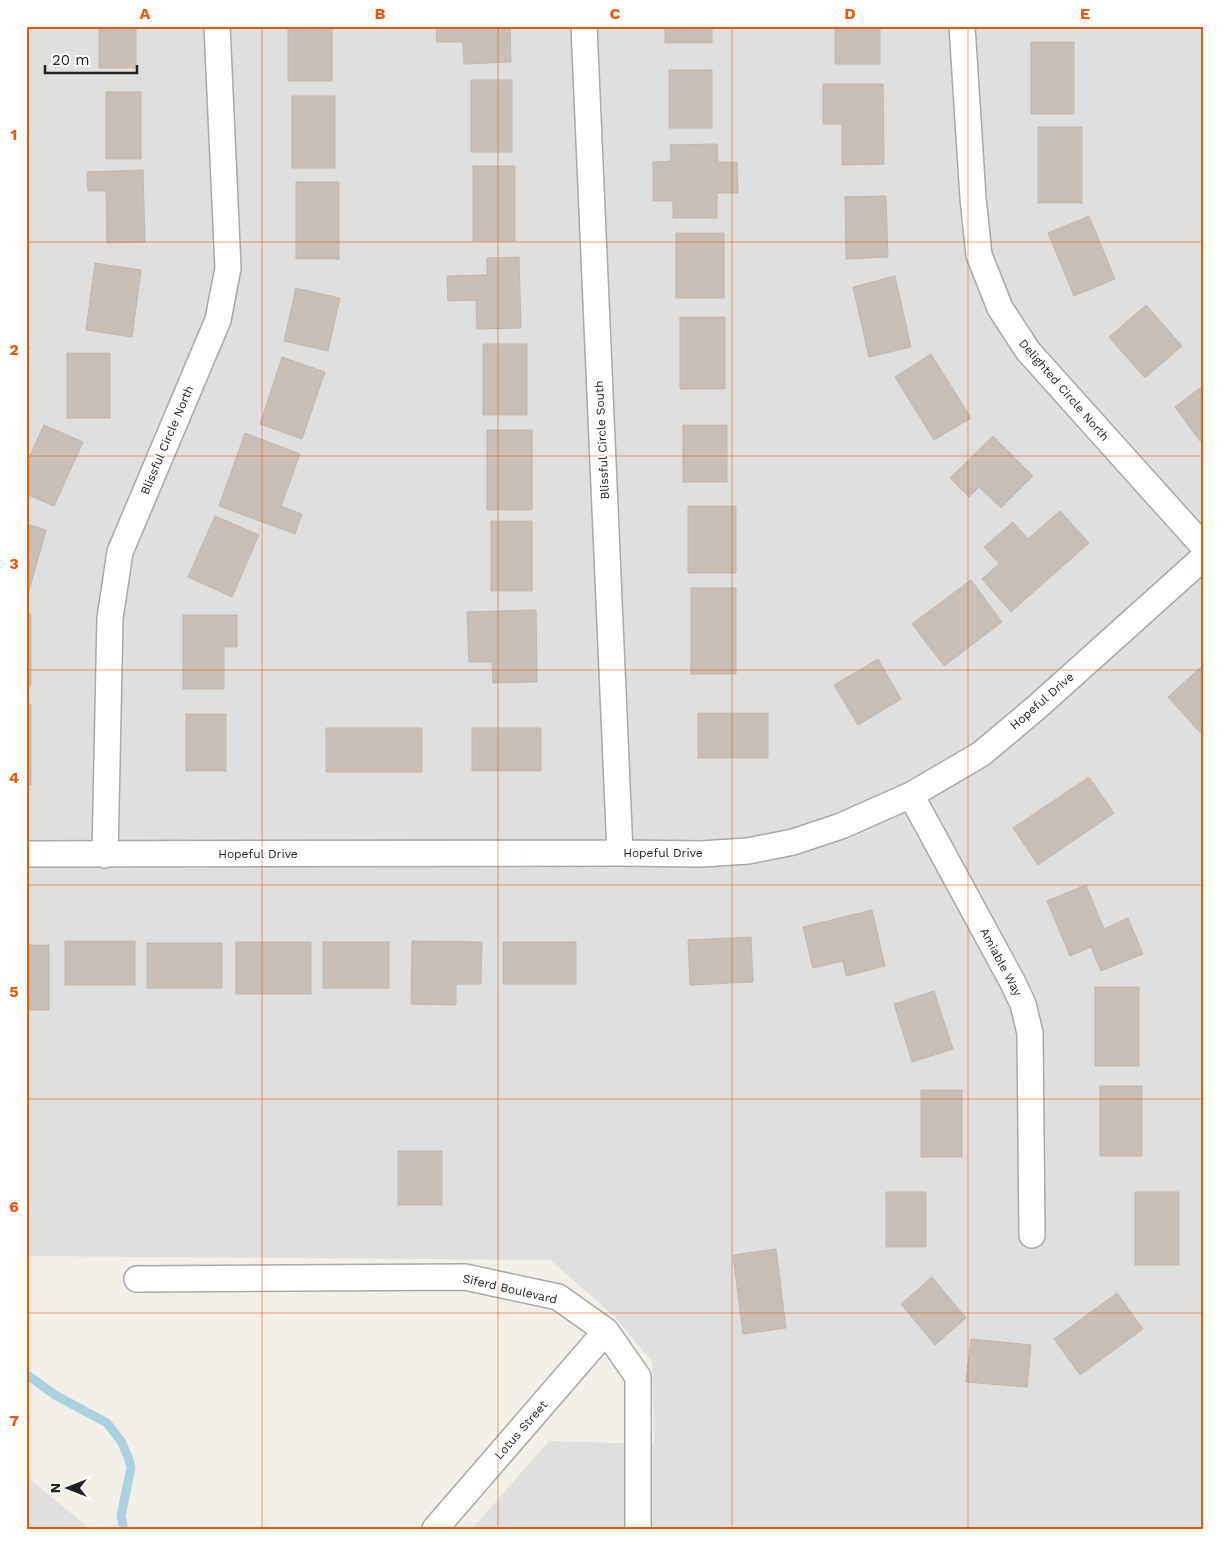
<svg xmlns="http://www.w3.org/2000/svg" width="1230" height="1555" viewBox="0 0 1230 1555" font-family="'Work Sans',sans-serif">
  <rect width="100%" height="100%" fill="#f2efe9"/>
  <!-- residential -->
  <path fill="#e0dfdf" d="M26,26h1178v1503h-732l77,-88 105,3 -2,-82 -38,-46 -64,-56 -524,-4z
    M26,1476l64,53h-64z"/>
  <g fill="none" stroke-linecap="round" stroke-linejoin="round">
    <!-- stream -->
    <path stroke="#aad3df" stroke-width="9" d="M26,1374l29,21 52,28 14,18 7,16 3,10 -10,49 3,13"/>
  </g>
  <!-- building -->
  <path fill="#c7bfb8" stroke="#c4b6ab" d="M99,26h37v42h-37z
    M288,26h44v55h-44z
    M436,26h74l1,36 -47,2 -1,-22h-26z
    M665,26h47v17h-47z
    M835,26h45v38h-45z
    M1031,42h43v72h-43z
    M669,70h43v58h-43z
    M471,80h41v72h-41z
    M823,84h60l1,80 -42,1v-41h-19z
    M106,92h35v67h-35z
    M292,96h43v72h-43z
    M1038,127h44v76h-44z
    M717,144l1,18h19l1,31h-21v25h-44v-17h-20v-39l18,-1 -1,-16z
    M473,166h42v75h-42z
    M143,170l2,72 -38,1 -1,-52h-18l-1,-19z
    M296,182h43v77h-43z
    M886,196l2,61 -42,2 -1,-62z
    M1089,216l26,63 -41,17 -26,-63z
    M676,233h48v65h-48z
    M519,257l2,71 -44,1 -1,-29 -28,1 -1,-25 40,-1v-17z
    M95,263l46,7 -9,67 -46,-7z
    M895,276l16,71 -42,10 -16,-70z
    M296,288l44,10 -12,53 -44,-10z
    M1146,305l36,41 -37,32 -36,-41z
    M680,317h45v72h-45z
    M483,344h44v71h-44z
    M67,353h43v65h-43z
    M931,354l40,64 -37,22 -39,-63z
    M282,357l43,15 -23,67 -42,-15z
    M1204,385v53l-4,3 -25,-34z
    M44,425l39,17 -29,64 -28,-12v-30z
    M683,425h44v57h-44z
    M487,430h45v80h-45z
    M245,433l55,21 -19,52 21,8 -7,20 -76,-28z
    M993,436l40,40 -32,32 -22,-21 -10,10 -19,-19z
    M688,506h48v67h-48z
    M1060,511l29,32 -78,69 -29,-33 17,-15 -15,-17 29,-25 15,17z
    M215,516l44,19 -27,62 -44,-20z
    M491,521h41v70h-41z
    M26,524l20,6 -17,61 -3,-1z
    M971,580l31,42 -58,44 -32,-42z
    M691,588h45v86h-45z
    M536,610l1,72 -44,1 -1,-21h-23l-2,-50z
    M26,614h5v71h-5z
    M183,615h54v32h-13v42h-41z
    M878,659l23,40 -43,26 -24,-40z
    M1201,667l3,3v67l-36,-40z
    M26,704h5v81h-5z
    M698,713h70v45h-70z
    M186,714h40v57h-40z
    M326,728h96v44h-96z
    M472,728h69v43h-69z
    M1089,777l25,36 -76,52 -25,-37z
    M1086,885l18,44 24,-11 15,36 -42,17 -10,-24 -21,9 -23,-55z
    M872,910l13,56 -39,10 -3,-15 -30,7 -10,-41z
    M751,937l2,45 -63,3 -2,-45z
    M65,941h70v44h-70z
    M412,941l70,1 -1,42h-25v21l-45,-1z
    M236,942h75v52h-75z
    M323,942h66v46h-66z
    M503,942h73v42h-73z
    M147,943h75v45h-75z
    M26,945h23v65h-23z
    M1095,987h44v79h-44z
    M934,991l19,58 -41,13 -18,-58z
    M1100,1086h42v70h-42z
    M921,1090h41v67h-41z
    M398,1151h44v54h-44z
    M886,1192h40v55h-40z
    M1135,1192h44v73h-44z
    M776,1249l10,79 -43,6 -10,-79z
    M932,1277l34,41 -31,27 -34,-41z
    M1117,1293l26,36 -63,46 -26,-36z
    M971,1339l60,6 -4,42 -61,-5z"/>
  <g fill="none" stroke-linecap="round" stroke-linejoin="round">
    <defs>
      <path id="street" d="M584,26l36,827
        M962,26l11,172 6,57 21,53 28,43 176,196
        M911,795l101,186 11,23 7,29 2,202
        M26,854l594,-1 81,1 47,-3 45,-9 48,-16 70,-31 70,-41 56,-47 167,-150
        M105,855l5,-237 10,-66 98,-232 10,-52 -11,-242
        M137,1279l328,-2 93,20 48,34 32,46v152
        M435,1529l171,-198"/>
    </defs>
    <!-- street casing -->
    <use href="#street" stroke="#a9a9a9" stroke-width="28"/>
    <!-- street -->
    <use href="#street" stroke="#fff" stroke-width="25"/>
  </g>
  <!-- grid -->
  <path fill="none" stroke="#e8590c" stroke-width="1" stroke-opacity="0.55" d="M262,26v1503M498,26v1503M732,26v1503M968,26v1503M26,242h1178M26,456h1178M26,670h1178M26,885h1178M26,1099h1178M26,1313h1178"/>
  <g text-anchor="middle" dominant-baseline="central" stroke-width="4" stroke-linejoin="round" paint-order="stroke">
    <!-- street labels -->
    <g font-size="12" fill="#222" stroke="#fff">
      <text transform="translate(1064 390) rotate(49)">Delighted Circle North</text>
      <text transform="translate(167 440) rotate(-67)">Blissful Circle North</text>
      <text transform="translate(602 440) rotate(-93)">Blissful Circle South</text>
      <text transform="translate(1042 701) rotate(-41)">Hopeful Drive</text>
      <text x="663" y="853">Hopeful Drive</text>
      <text x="258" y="854">Hopeful Drive</text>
      <text transform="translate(1001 962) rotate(62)">Amiable Way</text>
      <text transform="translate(510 1289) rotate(13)">Siferd Boulevard</text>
      <text transform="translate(521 1430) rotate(-49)">Lotus Street</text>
    </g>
  </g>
  <!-- border -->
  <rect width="1230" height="1555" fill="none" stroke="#ffffff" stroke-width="55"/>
  <!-- north arrow -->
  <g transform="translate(68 1488) rotate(270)" stroke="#ffffff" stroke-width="4" paint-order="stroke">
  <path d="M0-4L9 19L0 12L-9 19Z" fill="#222222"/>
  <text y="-8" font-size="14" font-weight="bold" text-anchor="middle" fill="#222222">N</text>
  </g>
  <!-- scale -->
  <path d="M45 65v8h92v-8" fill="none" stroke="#222222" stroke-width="2.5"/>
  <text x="52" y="65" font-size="15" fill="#222222" stroke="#ffffff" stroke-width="4" paint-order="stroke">20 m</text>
  <rect x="28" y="28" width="1174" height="1500" fill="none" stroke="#e8590c" stroke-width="2"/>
  <g font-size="16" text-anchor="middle" font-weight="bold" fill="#e8590c">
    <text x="145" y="19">A</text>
    <text x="380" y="19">B</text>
    <text x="615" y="19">C</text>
    <text x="850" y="19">D</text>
    <text x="1085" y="19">E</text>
    <text x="14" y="140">1</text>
    <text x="14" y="355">2</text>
    <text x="14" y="569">3</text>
    <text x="14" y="783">4</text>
    <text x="14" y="997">5</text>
    <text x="14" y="1212">6</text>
    <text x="14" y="1426">7</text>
  </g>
</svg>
